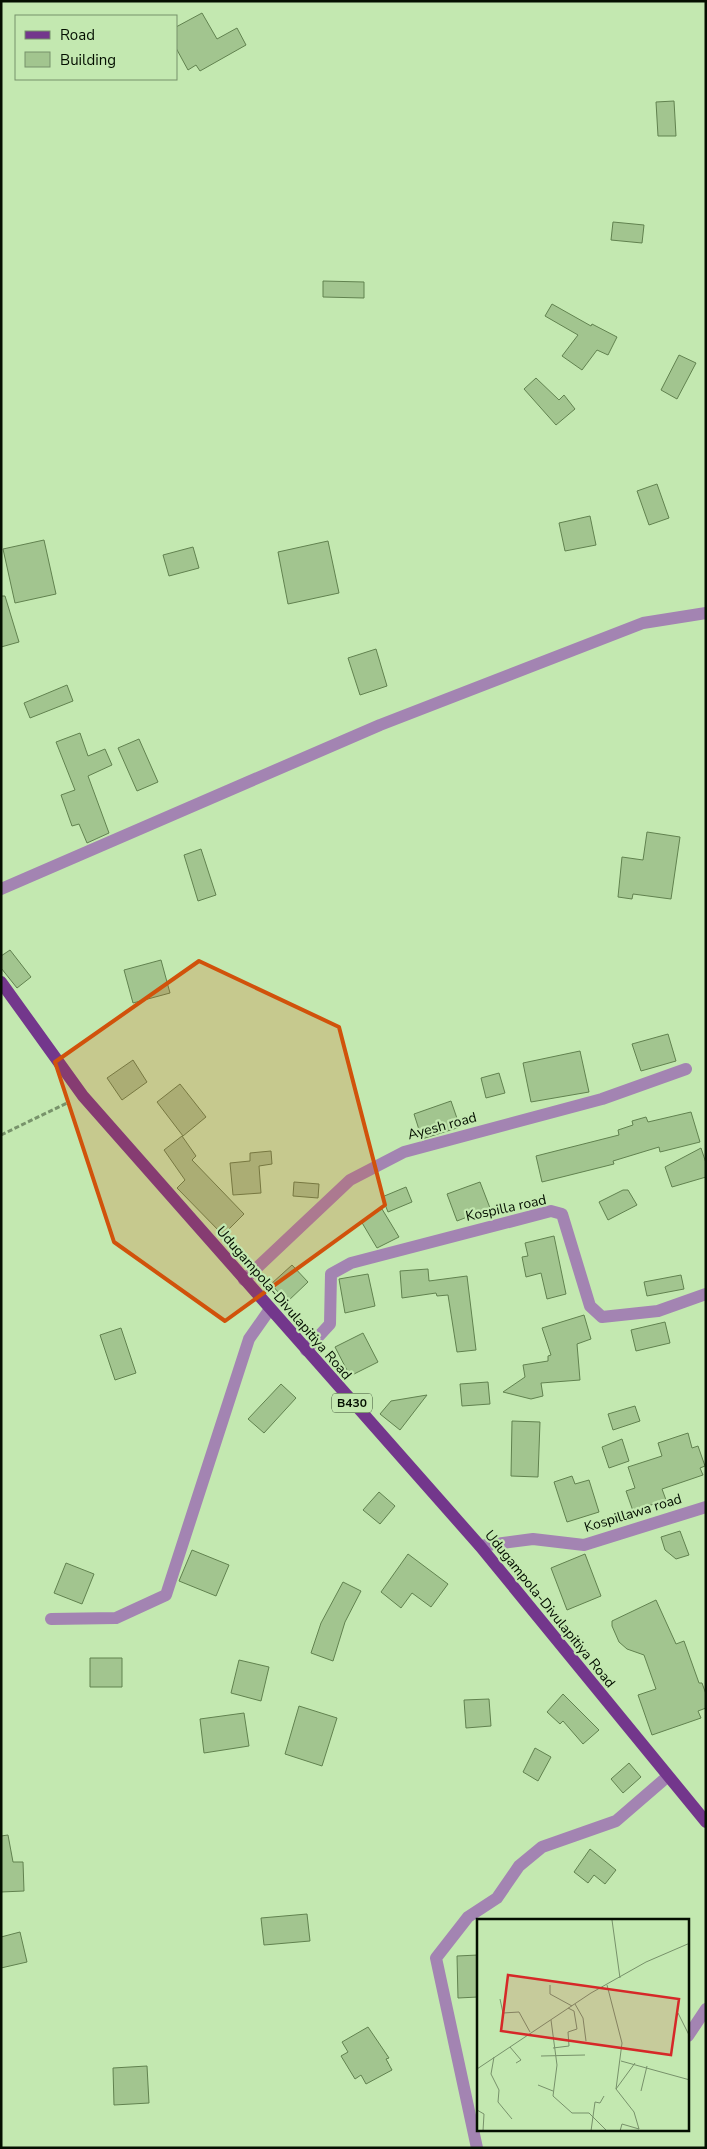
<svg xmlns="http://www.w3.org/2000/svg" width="707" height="2149" viewBox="0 0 707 2149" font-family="'Nunito Sans',sans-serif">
  <rect width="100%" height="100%" fill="#c3e8b0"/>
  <!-- building -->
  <path fill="#a2c58f" stroke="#61824f" d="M202,13l15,26 20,-11 9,17 -46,26 -4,-6 -8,5 -12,-22v-21z
    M674,101l2,35h-18l-2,-34z
    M613,222l31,3 -2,18 -31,-3z
    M323,281l41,1v16l-41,-1z
    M552,304l39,22 1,-2 25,13 -9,18 -11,-5 -15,20 -20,-14 16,-21 -33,-19z
    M679,355l17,8 -19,36 -16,-9z
    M536,378l23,22 5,-5 11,14 -19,16 -32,-36z
    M657,484l12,34 -20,7 -12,-34z
    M590,516l6,29 -31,6 -6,-28z
    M44,540l12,54 -41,9 -12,-54z
    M328,541l11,52 -51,11 -10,-52z
    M193,547l6,21 -30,8 -6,-21z
    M1,596h4l14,46 -18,5z
    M376,649l11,37 -27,9 -12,-37z
    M67,685l6,16 -43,17 -6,-15z
    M80,733l8,23 17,-7 7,16 -24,11 21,57 -22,10 -8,-19 -7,2 -11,-31 14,-5 -19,-48z
    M139,739l19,43 -21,9 -19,-43z
    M647,832l33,5 -9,62 -38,-5 -1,5 -14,-2 4,-40 21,3z
    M201,849l15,46 -18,6 -14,-46z
    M10,950l21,27 -14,11 -16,-20v-12z
    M161,960l9,33 -37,10 -9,-33z
    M668,1034l8,27 -35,10 -9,-27z
    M580,1051l9,41 -58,10 -8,-39z
    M133,1060l14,22 -25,18 -15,-22z
    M499,1073l6,20 -19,5 -5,-20z
    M180,1084l26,33 -23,19 -26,-34z
    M451,1101l9,26 -38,12 -8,-25z
    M691,1112l9,30 -40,10 -1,-5 -46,14 1,3 -72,18 -6,-26 83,-21 -1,-5 15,-5 -1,-4 14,-4 2,5z
    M182,1136l14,20 -4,4 52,54 -21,21 -46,-47 8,-8 -21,-30z
    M701,1148l5,15v14l-34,10 -7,-20z
    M271,1151l1,13 -13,2 2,27 -28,2 -3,-32 20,-2v-8z
    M294,1182l25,2 -1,14 -25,-2z
    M480,1182l10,26 -33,13 -10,-27z
    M406,1187l6,15 -24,10 -6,-15z
    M623,1190h5l9,15 -29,15 -9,-18z
    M382,1209l17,28 -22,11 -16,-27z
    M554,1236l12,58 -19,5 -6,-26 -15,4 -4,-20 6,-1 -3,-13z
    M292,1265l16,17 -21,20 -16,-18z
    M428,1269l1,12 38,-5 9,74 -19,2 -9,-57 -11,1 -1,-3 -34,5 -2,-27z
    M368,1274l7,32 -30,7 -6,-34z
    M681,1275l3,14 -37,7 -3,-14z
    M584,1315l7,24 -14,5 3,36 -39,3 2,13 -12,3 -28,-7 22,-15 -2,-12 25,-4v-5l3,-1 -9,-27z
    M665,1322l5,21 -34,8 -5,-21z
    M121,1328l15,45 -21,7 -15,-45z
    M363,1333l15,29 -28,14 -15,-29z
    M488,1382l2,22 -28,2 -2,-22z
    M281,1384l15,14 -32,35 -16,-14z
    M427,1395l-27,35 -20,-16 11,-13z
    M635,1406l5,15 -27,9 -5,-16z
    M512,1421l28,1 -2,55 -27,-1z
    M688,1433l4,15 6,-2 7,20 -5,2 3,7 -41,14 4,11 -33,11 -7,-20 9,-3 -7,-21 34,-11 -4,-13z
    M622,1439l7,22 -20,7 -7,-21z
    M572,1476l3,8 14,-4 10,32 -32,10 -13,-40z
    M379,1492l16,14 -15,18 -17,-14z
    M680,1531l9,24 -13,4 -11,-9 -4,-13z
    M192,1550l37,15 -13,31 -37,-15z
    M408,1554l40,30 -17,23 -19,-14 -11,15 -20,-16z
    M585,1554l16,42 -34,14 -16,-42z
    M66,1563l28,11 -12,30 -28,-11z
    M343,1582l18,9 -16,31 -12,39 -22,-8 10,-30z
    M656,1600l20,44 8,-3 15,42h3l4,11v14l-8,3 3,7 -49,17 -14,-40 18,-6 -12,-34 -17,-6 -8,-7 -7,-16v-5z
    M90,1658h32v29h-32z
    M239,1660l30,7 -8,34 -30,-8z
    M563,1694l36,36 -16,14 -20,-23 -3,3 -13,-12z
    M489,1699l2,27 -25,2 -2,-28z
    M299,1706l38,12 -15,48 -37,-12z
    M244,1713l5,33 -45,7 -4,-34z
    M535,1748l16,9 -13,24 -15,-9z
    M629,1763l12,14 -18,16 -12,-14z
    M8,1835l5,27h10l1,29 -23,1v-56z
    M590,1849l26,21 -11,14 -11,-9 -6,8 -14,-11z
    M307,1914l3,27 -46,4 -3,-27z
    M20,1932l7,30 -26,6v-31z
    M478,1955v42l-20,1 -1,-42z
    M368,2027l21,31 -3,1 6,11 -26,14 -5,-9 -6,4 -14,-23 7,-4 -6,-10z
    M147,2066l2,37 -35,2 -1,-37z"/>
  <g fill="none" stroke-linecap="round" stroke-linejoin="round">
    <!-- path -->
    <path stroke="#78936b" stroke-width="3" stroke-dasharray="5 2.5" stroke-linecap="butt" d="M1,1135l68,-33"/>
    <!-- minor -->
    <path stroke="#a384b2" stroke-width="12" d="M1,889l379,-164 263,-102 63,-10
      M244,1280l106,-100 54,-28 198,-53 84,-30
      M306,1350l24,-26 1,-50 20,-11 200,-52 11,3 28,92 12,11 56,-6 48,-17
      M480,1546l53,-7 51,6 122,-38
      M51,1619l65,-1 50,-23 83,-256 21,-30
      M688,2036l18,-27
      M477,2148l-41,-190 32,-41 29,-19 22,-32 23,-19 74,-26 51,-44"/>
    <!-- primary -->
    <path stroke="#73378c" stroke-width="12" d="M1,982l82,114 397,450 226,276"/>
  </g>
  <!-- marked area -->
  <path fill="#d1520b" fill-opacity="0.2" stroke="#d1520b" stroke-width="4" stroke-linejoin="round" d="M199,961l140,66 46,178 -160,116 -111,-79 -59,-180z"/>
  <g text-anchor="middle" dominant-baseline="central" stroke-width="4.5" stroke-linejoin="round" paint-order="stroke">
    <!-- shield labels -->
    <rect fill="#c3e8b0" stroke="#3d5035" stroke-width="1" x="332" y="1393.5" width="40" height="19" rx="4"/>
    <g font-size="12" font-weight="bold" fill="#040f00">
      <text x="352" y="1403">B430</text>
    </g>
    <!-- street labels -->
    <g font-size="14" fill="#040f00" stroke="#c3e8b0">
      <text transform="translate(442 1126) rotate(-15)">Ayesh road</text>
      <text transform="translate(506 1208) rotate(-12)">Kospilla road</text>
      <text transform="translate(284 1303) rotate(49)">Udugampola-Divulapitiya Road</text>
      <text transform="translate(633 1513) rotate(-17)">Kospillawa road</text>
      <text transform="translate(550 1609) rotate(51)">Udugampola-Divulapitiya Road</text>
    </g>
  </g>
  <!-- overview -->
  <g transform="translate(477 1919)">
    <rect width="212" height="212" fill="#c3e8b0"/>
    <path fill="none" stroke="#77916a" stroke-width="1" d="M135,1l8,58M73,66v9l22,12M130,66l15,58 -6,46M23,80l3,14 16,-1 11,20M98,85l8,14 3,23M201,94l12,24M74,101l6,45 -4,31 19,17h17l18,18M33,128l11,13 -5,3M76,129l16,-2 -1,-14 9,-3 -3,-18 -6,-3M64,137l44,-1M17,138l-3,17 8,16 -1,12 14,17M144,142l69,19M0,150l114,-76 55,-31 44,-19M61,166l15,6M164,172l6,-25M0,191l7,4 -1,17M114,212l4,-29 5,1 4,-7M143,212l2,-7 17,5 -5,-17 -18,-23 19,-26"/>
    <path fill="#d62828" fill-opacity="0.15" stroke="#d62828" stroke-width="2.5" d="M31,56l171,24 -8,56 -170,-24z"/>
    <rect width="212" height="212" fill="none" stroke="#040f00" stroke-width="2.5"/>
  </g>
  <!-- border -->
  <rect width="707" height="2149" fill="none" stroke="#040f00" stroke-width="5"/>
  <!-- legend -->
  <rect x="15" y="15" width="162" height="65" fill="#c3e8b0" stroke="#77916a"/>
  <rect x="25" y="31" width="25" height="8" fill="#73378c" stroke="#77916a"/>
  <text x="60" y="40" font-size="15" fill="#040f00">Road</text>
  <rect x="25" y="52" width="25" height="15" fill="#a2c58f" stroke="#77916a"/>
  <text x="60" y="65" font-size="15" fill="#040f00">Building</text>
</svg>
